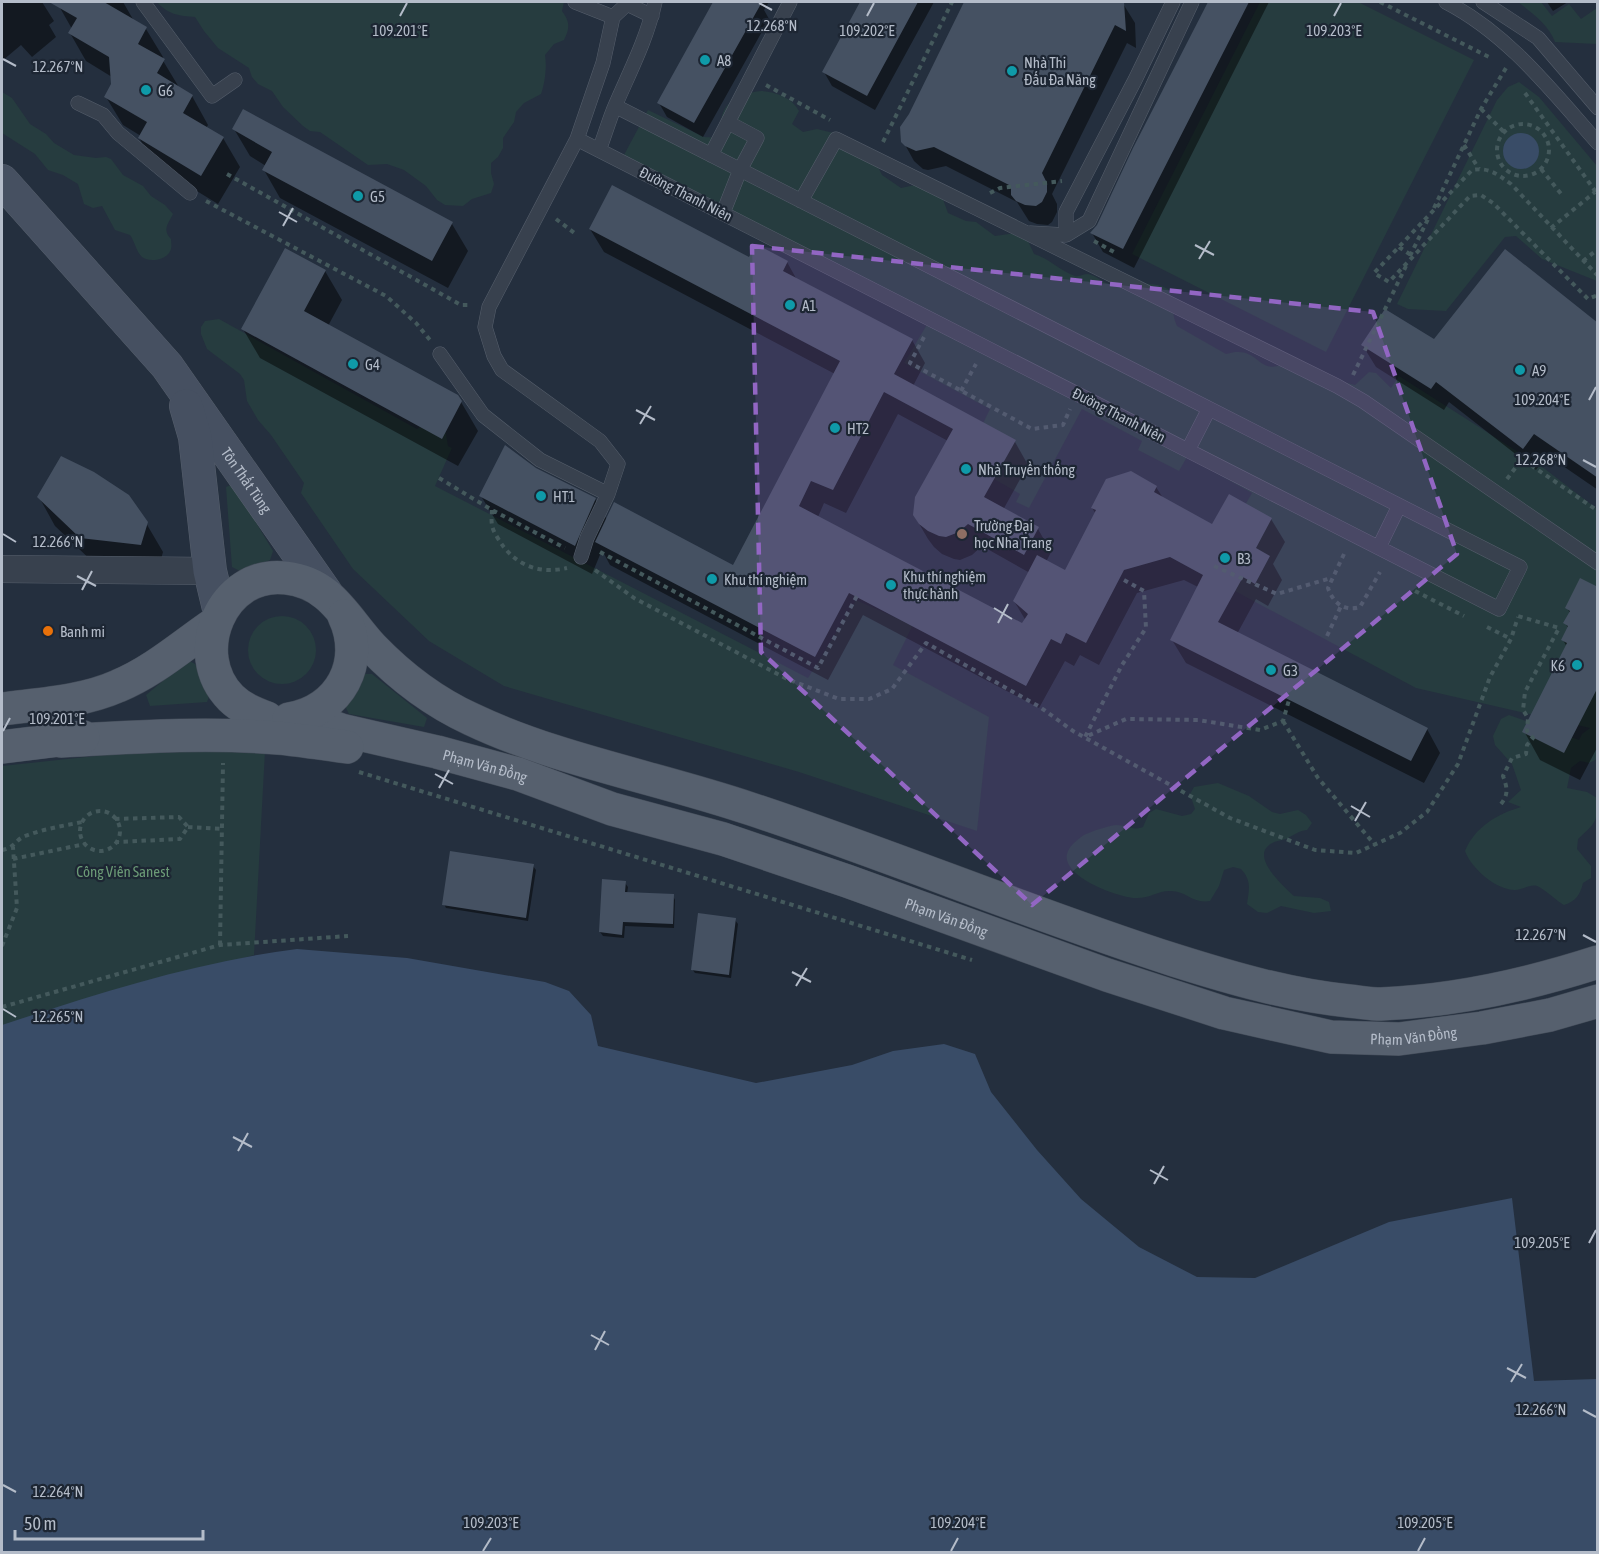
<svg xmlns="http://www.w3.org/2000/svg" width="1599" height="1554" viewBox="0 0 1599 1554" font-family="'Asap Condensed',sans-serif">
  <rect width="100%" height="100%" fill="#242f3e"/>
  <!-- green -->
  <path fill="#263c3f" d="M157,2h407l-2,9c8,11 8,17 2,29l-10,4 -9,11c2,11 0,28 -4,39l-17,9 -8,9 -2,10 -11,16v10l-5,9 -7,6v10l3,11 -3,9 -19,6 -9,7 -18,-1 -8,-5 -11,-14 -22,-16 -17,-6 -19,1 -48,-33 -10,-1 -7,-5 -20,-19 -11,-16 -14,-7 -6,-7 -3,-9 -31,-20 -14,-17 -9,-14c-16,-1 -28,-3 -38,-15z
    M1260,2h98l116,58 -148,292 -194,-98z
    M1518,2h23l11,14 17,-12 12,15 16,-11v36l-42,-2c-6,-17 -23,-29 -37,-40z
    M1519,82l20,15 58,69v115l-55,-22 -26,-23 -11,1 -59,74 -38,-2 -11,-5 100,-204 11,-13z
    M761,91c15,1 31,7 38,20l-7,13 11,8 14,-3 29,7 32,31 4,8 19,13 14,-3 26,9 7,19 18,8 10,1 19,14 21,-3 12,8 6,13c15,4 26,17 41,22 5,1 8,-2 13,-2 7,1 14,8 21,10 21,5 40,-6 59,5 6,11 3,24 9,37l49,28c32,-10 31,20 55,11l74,20 14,-13 7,1 15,15 8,-12 146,93 52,40v250l-8,4 -9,-2 -9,7 -4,20 20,4 10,6c2,24 -3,26 -19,41l-1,10 14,17v12l-8,5c-3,12 -7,18 -19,22 -7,-4 -21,-17 -27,-19 -7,-2 -15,4 -22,4 -19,0 -44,-22 -50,-39 10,-24 32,-37 56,-44l-13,-5 13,-12 -9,-26 -17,-19 -2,-9 8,-17 8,-4 70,25 3,-6 8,-6 -174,-40 -198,-106 23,-70 11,-19 -65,-36 -8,14 -41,-21 4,-9 -60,-32 -53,99 -13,-6 4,-8 -56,-32 26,-53 -86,-46 27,-45 -307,-163 24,-45 56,27 20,1c-10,-30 9,-44 37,-47z
    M2,92l10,6 18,26 16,10 8,9 20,12 22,3 10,-1 5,2 12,16 20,11 8,10 14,9 8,9c-5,10 -11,16 -2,25 0,3 1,7 0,10 -3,11 -21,14 -29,8 -6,-6 -7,-15 -12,-22l-15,-5 -13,-24 -9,2 -9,-4 -6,-20 -15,-9 -15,-5 -13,-16 -33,-21z
    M219,319l198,110 3,-2 25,1 3,18 4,2 -17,38 373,192 48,-78 57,25 -20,40 96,52 -12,114 -178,-59 -295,-86 -75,-45 -76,-72 -52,-76 3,-10 -33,-48 -13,-15 -11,-19 -3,-21 -4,-6 -33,-25 -6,-15v-7l4,-6z
    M233,484l40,67 -3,9 -28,12 -10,-5 -6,-80z
    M248 650a34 34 0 1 1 68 0a34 34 0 1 1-68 0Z
    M188,660l7,4 15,30 -3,8 -57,4 -4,-11z
    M362,674h10l55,44 -3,9 -75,-13 -4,-8z
    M265,751l-11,204 -252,72v-261l131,-14z
    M1218,783l31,13 23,16 8,2 18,-4 8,5 6,8 -5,7c-9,1 -13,5 -21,9 -6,2 -13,2 -18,7 -15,13 16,41 26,50l26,2 9,4 2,9 -17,2 -33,-7 -14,7 -9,-1 -11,-8c2,-15 5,-23 -6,-35l-8,-2 -9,3 -5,16 -9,15c-18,3 -23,-10 -39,-10 -12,-1 -22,8 -36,7 -17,-1 -73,-21 -68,-44 2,-8 8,-12 14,-17 7,-5 27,-11 35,-12 10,0 17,6 27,2l6,-14 7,-4 26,7 9,-2 4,-5 -5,-15 4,-7z"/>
  <!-- water -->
  <path fill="#394c67" d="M1503 151a18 18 0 1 1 36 0a18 18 0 1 1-36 0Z
    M297,949l110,9 138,24 24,9 22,24 7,31 158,37 96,-18 41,-14 51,-7 31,10 16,38 46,58 44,49 58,48 58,30 58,1 134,-56 123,-24 22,183 63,-2v173h-1595v-527c97,-32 194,-63 295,-76z"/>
  <!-- shadow -->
  <path fill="#0007" fill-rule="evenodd" d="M2,2h40l12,19 -5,4 7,12 -24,20 -11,-12 -19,16z
    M61,2h62l11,19 12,8 17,28 -1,2 18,30 12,7 16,29 -2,3 17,10 17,29 -22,37 -62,-38 -17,-28 2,-2 -18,-11 -17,-28 7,-12 -1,-8 -26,-16 -16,-28 2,-4 -13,-23z
    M715,2h54l-5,8 5,9 -66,118 -36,-20 -8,-14z
    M862,2h72l-59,108 -43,-24 -8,-14z
    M966,2h156l13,21 1,25 -9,-5 -75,151 5,10v8l-5,10 -4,3 -11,-1 -8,-3 -12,-19 -71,-36 -18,4 -5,-1 -9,-8 -11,-20 8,-26z
    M1209,2h60l-135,266 -31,-16 -11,-19 6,-7 37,-77z
    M1547,2h21l-15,9z
    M234,129l218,95 16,27 -20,37 -168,-90 -16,-28 2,-4 -16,-10z
    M590,229l159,30 7,-13 31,16 10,18 115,60 13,23 -12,23 102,56 13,23 -25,45 35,19 13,23 -5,10 19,10 31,-58 -4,-6 64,-21 7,11 50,28 58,-7 14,23 -12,22 9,16 -14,26 -12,-7 -19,35 190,95 13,24 -16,30 -238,-120 -14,-23 26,-53 -14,-7 -47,13 -38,72 -19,-10 -6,11 -9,-5 -26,47 -176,-93 -35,65 -218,-115 -8,-15 -10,24 -94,-50 -17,-28 54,-27 60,30 12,21 127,47 101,-193 -231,-122zM898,414l50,27 -34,74 14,24 6,8 8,7 12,5 6,1 12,-5 10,-9 48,27 -16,28 12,20 -3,4 -205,-108 6,-14 22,10z
    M286,250l39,21 17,29 -14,26 133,76 17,29 -20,35 -198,-108 -17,-29z
    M1598,324v166l-51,-35 -11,15 -87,-68 -5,8 -68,-43 -13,-21 71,-5z
    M39,497l107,26 17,29 -6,21 -59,-6 -43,-41z
    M1598,589v157l-18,34 -40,-20 -16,-29 43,-84 -4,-7 6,-11 -4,-6 5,-10 -3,-5z
    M533,866l3,4 -8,51 -82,-13 -2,-4z
    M625,883l3,4 -1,7 46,2 2,4 -1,28 -49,-2 -1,12 -21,-2 -3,-4z
    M735,920l3,4 -7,54 -36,-5 -3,-4z"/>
  <!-- building -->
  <path fill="#455162" d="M49,2h55l43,25 -9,17 27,15 -8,14 36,22 -10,18 41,24 -23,39 -63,-38 9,-16 -43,-25 7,-13 -2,-27 -41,-24 9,-15z
    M713,2h49l-68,121 -37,-20z
    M860,2h58l-51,94 -45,-24z
    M964,2h160l2,29 -11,-6 -73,148 5,10v9l-5,10 -6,4 -11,-1 -9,-4 -5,-6v-9l-77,-39 -18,4 -11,-5 -4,-4 -1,-15 9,-13z
    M1208,2h41l-126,247 -33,-16 7,-8 36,-77z
    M243,109l210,113 -21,39 -170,-91 10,-18 -40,-23z
    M612,185l137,72 7,-13 32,17 -5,10 130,68 -19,35 122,66 -32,57 55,30 -15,28 -56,-31 -9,8 -13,5 -7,-1 -11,-5 -9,-7 -6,-9 2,-18 38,-68 -69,-37 -51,98 -22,-9 -12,25 223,117 6,-9 -15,-13 24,-46 28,15 31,-60 -5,-2 15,-29 25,-8 26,15 -3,6 58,32 17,-30 43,24 -16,30 14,8 -15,28 -12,-7 -25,45 210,106 -17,33 -241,-121 33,-65 -33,-18 -46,13 -38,73 -20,-10 -5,11 -10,-5 -25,47 -177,-93 -34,64 -220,-115 19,-40 119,63 107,-204 -251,-132z
    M285,248l41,22 -22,41 154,84 4,6 -20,38 -201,-110z
    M1505,249l93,74v155l-64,-44 -11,15 -87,-67 -5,7 -70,-44 24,-36 49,30z
    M505,445l31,23 60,30 -21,48 -96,-50z
    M61,456l33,16 35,23 19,27 -7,23 -61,-7 -43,-41z
    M1580,578l18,9v100l-34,66 -42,-21 45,-89 -6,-3 7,-14 -5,-3 7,-12 -5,-3z
    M450,851l84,13 -8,54 -84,-13z
    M602,879l24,2 -1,11 49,2 -1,30 -50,-2 -1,13 -23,-3z
    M698,913l38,5 -7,57 -38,-5z"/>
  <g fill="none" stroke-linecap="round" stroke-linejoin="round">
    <defs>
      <path id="service" d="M143,2l69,94 23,-16
        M575,2l38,15
        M1446,2c62,32 106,89 152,141
        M1483,2l55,36 60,70
        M627,4l25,12
        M78,103l25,12 15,18 72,60
        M577,139l922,470 21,-42 -905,-461
        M599,150c6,-15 10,-30 16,-44 15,-35 32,-67 40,-104
        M711,155l79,-153
        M801,201l35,-62 501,247 26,15 235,162
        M723,213l17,-43 17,-32 -28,-15
        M1030,233l36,2v-23l69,-132 38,-78
        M1066,235l23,-14 103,-219
        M440,354l43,61 57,45 68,34
        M1188,450l21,-41
        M1379,547l20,-41
        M581,557l6,-19 21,-44 10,-30 -18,-23 -98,-71 -8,-14 -9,-29 4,-20 88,-168 26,-76 10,-46 14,-13v-2"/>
      <path id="minor" d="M2,569l208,2"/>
      <g id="secondary">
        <path id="s1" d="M2,181l165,185 159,227"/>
        <path d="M186,406l9,31 15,134 10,42"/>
      </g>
      <g id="primary">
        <path d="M2,709c38,-5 80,-7 116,-23 36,-15 65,-41 96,-62"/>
        <path id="s2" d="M303,716l38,14 96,22 81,22 94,35 111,30 124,42 260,94 117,38 107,24 68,2 83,-11 68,-13 48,-14"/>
        <path d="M267,718c-13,-5 -26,-10 -36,-20 -44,-44 -9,-128 55,-120 45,5 59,40 86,69 28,29 62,55 99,72 86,41 189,59 280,90 142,47 280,105 423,151 57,18 115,35 175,41 11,1 22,3 32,3 72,-3 149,-20 217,-42"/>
        <path d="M289,719c51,-8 77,-57 55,-103"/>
        <path d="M61,741c73,-4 145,-9 217,-3 23,2 46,6 69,9"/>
        <path d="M2,747l81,-10"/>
      </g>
    </defs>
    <!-- service casing -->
    <use href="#service" stroke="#565f6c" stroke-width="15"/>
    <!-- minor casing -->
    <use href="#minor" stroke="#565f6c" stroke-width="28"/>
    <!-- secondary casing -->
    <use href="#secondary" stroke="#565f6c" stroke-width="34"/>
    <!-- primary casing -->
    <use href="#primary" stroke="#414a57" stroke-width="34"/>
    <!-- path -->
    <path stroke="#44595c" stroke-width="4" stroke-dasharray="4.5 4.5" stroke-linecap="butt" d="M1380,2l109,55
      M766,85l64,35
      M1525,93l73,102
      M1481,109l23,23
      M1497 150a26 26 0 1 1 52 0a26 26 0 1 1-52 0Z
      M883,142l69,-140
      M1464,145l15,24
      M1541,169l21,26
      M227,174l234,131h10
      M990,193l10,-5 62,-7
      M206,201l180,95 30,27 14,17
      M1434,208l47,-99 25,-41
      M556,219l21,16
      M1551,228l44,-36
      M1094,241l20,11
      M1399,247l12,8
      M1410,256l19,-39
      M1583,261l15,-12
      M1598,276l-87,-92c-14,-10 -22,-17 -39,-14l-98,103 15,9 81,-86 11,-1 12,8 95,96 10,-4
      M924,337l-14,26 122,66 31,-4 7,-16
      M1353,375l53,-109
      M961,391l15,-27
      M439,478l53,32 73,38
      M1507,479l15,-20 76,52
      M492,510c0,4 -1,10 0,15 1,7 7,15 11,21 16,21 39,28 64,22
      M600,552l218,116 41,-76
      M1344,554l-16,34c5,15 17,24 32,19l20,-35
      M1214,566l63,28 54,-16
      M595,570l39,28 153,81 52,20h30l23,-10 34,-46 114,64 33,24 157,87 85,32 41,3 44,-20 27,-21 31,-48 32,-87 21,-38 7,-22
      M1124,580l20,11 2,37 -24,37 -37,72 41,-18 72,1 62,10 23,-9 6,-21
      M1415,591l49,25
      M1487,627l24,12
      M1327,636l14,-30
      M1283,721l35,57 57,67
      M359,772l613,188
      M1501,804c8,-10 6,-17 2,-28l9,-18 14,-4 1,-9 6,-7 -6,-7 1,-13 -5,-8 2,-18 34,-64 -41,-12
      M80 831a20 20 0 1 1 40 0a20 20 0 1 1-40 0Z
      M115,819l64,-2 9,10 -8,12 -63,3
      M188,827l34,2
      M2,850c14,-3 13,-10 23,-14 18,-7 38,-10 57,-14
      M13,859l72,-15
      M220,945l3,-182
      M2,946l15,-38 -4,-61
      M2,1007l218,-62 128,-9"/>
    <!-- service -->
    <use href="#service" stroke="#38414e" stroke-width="14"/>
    <!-- minor -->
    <use href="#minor" stroke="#38414e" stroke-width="27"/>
    <!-- secondary -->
    <use href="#secondary" stroke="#465061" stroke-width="33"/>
    <!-- primary -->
    <use href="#primary" stroke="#56606e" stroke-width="33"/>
  </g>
  <!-- marked area -->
  <path fill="#9266c3" fill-opacity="0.2" stroke="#9266c3" stroke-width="4.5" stroke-dasharray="12 8" stroke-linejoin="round" d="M752,246l621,66 84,242 -425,351 -271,-253z"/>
  <!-- ticks -->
  <path fill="none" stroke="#b4bcc9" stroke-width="2" d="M759,3l13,7M400,16l7,-13M867,16l7,-13M1334,16l7,-13M3,59l13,7M279,212l18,10M283,226l10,-18M1195,245l19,10M1199,259l11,-18M1589,400l7,-13M636,410l19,10M640,424l11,-18M1583,460l13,7M3,534l13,8M77,576l19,10M82,590l10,-19M994,608l18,11M998,623l10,-19M3,731l7,-13M435,774l18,10M439,788l10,-18M1351,806l19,11M1355,821l11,-19M1583,935l13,7M792,972l19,10M796,986l11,-18M3,1009l13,8M233,1137l19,10M238,1151l10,-18M1150,1170l18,10M1154,1184l10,-18M1589,1243l7,-13M591,1335l18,10M595,1350l10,-19M1507,1368l19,10M1511,1382l11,-18M1583,1410l13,7M3,1485l13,7M483,1551l8,-13M951,1551l7,-13M1418,1551l7,-13"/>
  <!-- markers -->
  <g fill="#0f9aa8" stroke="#1d2633" stroke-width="2">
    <circle cx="705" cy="60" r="6"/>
    <circle cx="1012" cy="71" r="6"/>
    <circle cx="146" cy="90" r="6"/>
    <circle cx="358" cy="196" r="6"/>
    <circle cx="790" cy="305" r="6"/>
    <circle cx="353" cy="364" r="6"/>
    <circle cx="1520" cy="370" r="6"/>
    <circle cx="835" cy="428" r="6"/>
    <circle cx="966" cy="469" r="6"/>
    <circle cx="541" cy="496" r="6"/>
    <circle cx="1225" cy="558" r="6"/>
    <circle cx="712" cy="579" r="6"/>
    <circle cx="891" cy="585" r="6"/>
    <circle cx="1577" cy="665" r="6"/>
    <circle cx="1271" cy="670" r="6"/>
  </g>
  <circle fill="#8d6e63" stroke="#1d2633" stroke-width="2" cx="962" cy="534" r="6"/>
  <circle fill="#e8710a" stroke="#1d2633" stroke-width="2" cx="48" cy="631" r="6"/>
  <g text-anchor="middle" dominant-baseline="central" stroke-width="4.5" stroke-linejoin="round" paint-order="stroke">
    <!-- poi labels -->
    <g font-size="15" fill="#b4bcc9" stroke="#1d2633" text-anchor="start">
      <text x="717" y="60">A8</text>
      <text x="1024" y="62">Nhà Thi<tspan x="1024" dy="17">Đấu Đa Năng</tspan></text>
      <text x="158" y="90">G6</text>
      <text x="370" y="196">G5</text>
      <text x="802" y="305">A1</text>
      <text x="365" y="364">G4</text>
      <text x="1532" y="370">A9</text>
      <text x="847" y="428">HT2</text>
      <text x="978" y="469">Nhà Truyền thống</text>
      <text x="553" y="496">HT1</text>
      <text x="974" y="525">Trường Đại<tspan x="974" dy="17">học Nha Trang</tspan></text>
      <text x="1237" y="558">B3</text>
      <text x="903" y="576">Khu thí nghiệm<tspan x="903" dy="17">thực hành</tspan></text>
      <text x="724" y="579">Khu thí nghiệm</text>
      <text x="60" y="631">Banh mi</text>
      <text x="1565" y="665" text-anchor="end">K6</text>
      <text x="1283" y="670">G3</text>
    </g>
    <!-- street labels -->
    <g font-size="15" fill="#b4bcc9" stroke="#1d2633">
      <text transform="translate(686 194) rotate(27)">Đường Thanh Niên</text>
      <text transform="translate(1119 415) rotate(27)">Đường Thanh Niên</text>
      <text stroke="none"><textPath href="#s1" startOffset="387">Tôn Thất Tùng</textPath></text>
      <text stroke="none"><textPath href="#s2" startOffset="189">Phạm Văn Đồng</textPath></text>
      <text stroke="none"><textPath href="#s2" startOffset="675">Phạm Văn Đồng</textPath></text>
      <text stroke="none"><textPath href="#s2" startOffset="1161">Phạm Văn Đồng</textPath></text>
    </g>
    <!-- park labels -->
    <g font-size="15" fill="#6b9a76" stroke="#1d2633">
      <text x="123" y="871">Công Viên Sanest</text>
    </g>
  </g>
  <g font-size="15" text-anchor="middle" fill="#b4bcc9" stroke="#1d2633" stroke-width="4.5" stroke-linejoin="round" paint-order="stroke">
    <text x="772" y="31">12.268°N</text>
    <text x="400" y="36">109.201°E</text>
    <text x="867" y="36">109.202°E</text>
    <text x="1334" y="36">109.203°E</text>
    <text x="58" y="72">12.267°N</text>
    <text x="1542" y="405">109.204°E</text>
    <text x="1541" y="465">12.268°N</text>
    <text x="58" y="547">12.266°N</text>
    <text x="57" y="724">109.201°E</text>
    <text x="1541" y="940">12.267°N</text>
    <text x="58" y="1022">12.265°N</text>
    <text x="1542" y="1248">109.205°E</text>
    <text x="1541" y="1415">12.266°N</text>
    <text x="58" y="1497">12.264°N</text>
    <text x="491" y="1528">109.203°E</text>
    <text x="958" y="1528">109.204°E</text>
    <text x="1425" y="1528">109.205°E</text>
  </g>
  <!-- border -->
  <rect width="1599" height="1554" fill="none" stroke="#b4bcc9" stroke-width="6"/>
  <!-- scale -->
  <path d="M15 1530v9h188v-9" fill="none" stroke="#b4bcc9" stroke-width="3"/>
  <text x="24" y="1530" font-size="18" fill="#b4bcc9" stroke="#1d2633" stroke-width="4.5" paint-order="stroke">50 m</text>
</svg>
